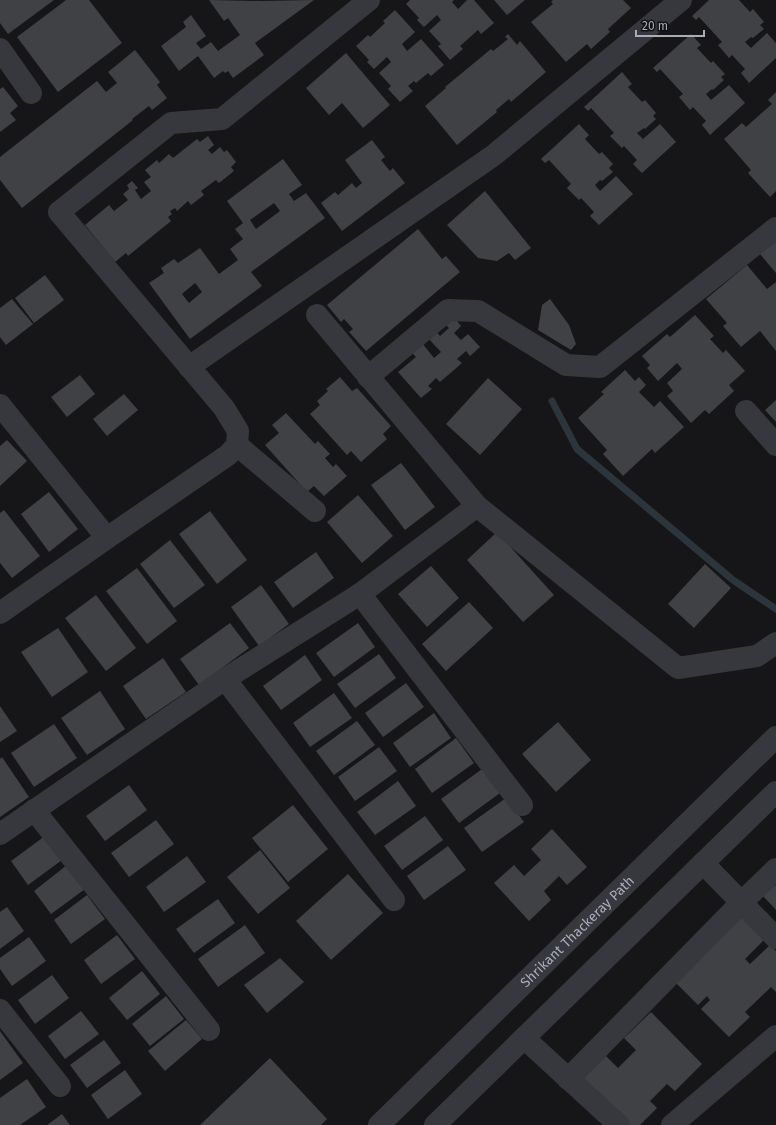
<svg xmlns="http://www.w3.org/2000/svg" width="776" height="1125" viewBox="0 0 776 1125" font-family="'Fira Sans',sans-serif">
  <rect width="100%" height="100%" fill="#161618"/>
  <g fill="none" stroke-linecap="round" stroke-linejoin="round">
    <!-- stream -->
    <path stroke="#2c353c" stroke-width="7" d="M552,401l25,48 156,131 43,29"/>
  </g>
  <!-- building -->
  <path fill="#404145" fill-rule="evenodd" d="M0,0h54l-46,34 -8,-11z
    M66,0h23l33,43 -64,49 -41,-55z
    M209,0l52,1 53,-1 -59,43 9,12 -31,23 -5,-7 -3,2 -2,-2 -9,7 -16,-22 -19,15 -18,-25 25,-19 -3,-5 8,-7 15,21 -10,7 5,6 10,-7 7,9 22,-16 -12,-17 -4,3z
    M410,0h44l-2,2 6,7 9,-9h7l20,23 -13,11 -3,-4 -18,16 3,3 -13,11 -12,-14 3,-2 -12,-13 12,-11 -4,-5 -13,12 -7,-7 2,-2 -13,-14z
    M494,0h31l-18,15z
    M553,0h70l8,8 -23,21 2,3 -19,17 -4,-5 -21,18 -35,-40 22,-18 -2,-2z
    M709,0h30l11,12 3,-3 11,13 -4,3 4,4 -11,9 -2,-1 -6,5 6,6 16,-15 9,10v15l-27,25 -8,-10 4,-4 -13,-14 -3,3 -11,-13 4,-3 -23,-25 -3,3 -4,-4z
    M395,10l20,22 -13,12 5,7 14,-12 23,26 -13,11 -3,-3 -12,10 -2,-2 -6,5 5,5 -13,11 -12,-13 3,-3 -12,-13 12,-11 -4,-5 -13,12 -7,-7 2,-2 -13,-14 12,-11 2,2 15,-14 -2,-2z
    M508,34l9,11 3,-4 26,31 -35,30 -2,-3 -13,11 1,2 -40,33 -32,-39 21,-18 -1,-1 46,-38 2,2 15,-12 -3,-2z
    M691,34l10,11 -4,3 14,15 2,-2 12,13 -4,3 3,3 -11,10 -1,-1 -6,5 5,6 18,-15 16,18 -35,32 -8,-10 4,-4 -13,-14 -3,3 -11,-13 4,-3 -23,-25 -3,3 -4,-4z
    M135,50l25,32 -3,3 10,13 -15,12 -3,-4 -17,13 1,1 -111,88 -22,-28v-23l97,-76 9,11 11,-9 -9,-11z
    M346,53l44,52 -27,23 -21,-25 -13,12 -23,-27z
    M622,72l10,12 -4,3 14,15 3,-2 11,13 -3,3 3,3 -11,10 -1,-1 -7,5 6,6 17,-15 16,18 -34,31 -9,-9 4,-4 -13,-14 -2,2 -12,-12 4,-3 -23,-25 -3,3 -4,-4z
    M3,87l15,19 -8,7 6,7 -16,12v-43z
    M776,92v99l-6,6 -22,-24 3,-3 -27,-31 18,-16 4,4 26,-23 -4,-4z
    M579,124l10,11 -4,4 14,15 3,-2 11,12 -4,4 4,4 -11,9 -2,-1 -5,5 5,6 16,-15 17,18 -34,31 -9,-9 4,-4 -13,-14 -2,2 -12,-12 4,-4 -22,-24 -4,3 -4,-4z
    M208,136l6,9 -6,5 4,4 8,-7 4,5 3,-2 9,12 -5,5 3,4 -15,12 -3,-3 -15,11 3,4 -13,10 -3,-4 -11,10 -2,-3 -5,3 2,3 -4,3 3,4 -43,35 -2,-3 -11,9 -30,-37 24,-20 5,6 14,-11 -5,-6 6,-5 -2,-4 5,-4 6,7 -3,2 6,9 10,-8 -7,-9 7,-5 -6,-7 12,-10 2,3 10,-9 4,4 24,-19 3,3z
    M372,140l13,17 -4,3 9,11 3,-3 12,15 -63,48 -21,-28 14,-11 3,3 14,-12 4,5 6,-5 -17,-23z
    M283,159l19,26 -13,9 5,7 12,-8 19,25 -74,54 11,14 -72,53 -41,-56 15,-10 -3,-5 13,-9 4,4 22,-15 19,26 19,-14 -8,-11 13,-10 -8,-10 8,-6 -16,-22zM274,203l6,8 -24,18 -6,-9zM195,283l7,9 -13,11 -7,-9z
    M485,191l46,57 -16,12 -6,-7 -12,8 -19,-3 -31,-33z
    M418,229l24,30 4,-3 14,16 -94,79 -17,-19 4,-3 -9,-10 -3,3 -14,-17z
    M776,240v33l-16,-19z
    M747,265l20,24 9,-7v69l-16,-20 -19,16 -18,-21 4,-3 -21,-24z
    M45,275l19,25 -30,23 -19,-25z
    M12,299l21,25 -27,21 -6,-8v-29z
    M550,299l19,26 7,19 -5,6 -33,-20 4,-25z
    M695,315l19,21 -4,3 13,14 3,-3 19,21 -16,14 5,6 -25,23 -4,-4 -14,13 -24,-27 6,-5 -6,-8 15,-14 -5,-6 -19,18 -11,-13 3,-3 -8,-9 25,-22 3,3z
    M453,316l8,10 -7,7 7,7 7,-6 12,13 -10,9 -4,-5 -9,8 5,4 -22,19 -4,-4 -8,8 4,3 -11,9 -23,-26 18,-15 -4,-4 10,-10 12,15 7,-6 -15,-16 8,-7 6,7 9,-8 -5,-5z
    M625,370l10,11 4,-4 7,8 -7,7 15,15 6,-6 24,26 -29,26 -3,-4 -29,27 -20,-22 4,-4 -29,-32 26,-24 -3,-2z
    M80,375l15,19 -28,23 -16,-20z
    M340,377l12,14 5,-3 34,38 -8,8 4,5 -26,23 -10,-11 -4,4 -37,-41 10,-9 -3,-4 11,-10 -2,-2z
    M488,378l34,31 -42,46 -34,-31z
    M124,394l14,16 -31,26 -14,-17z
    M776,400v22l-11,-12z
    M286,413l29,31 3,-3 12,13 -5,4 8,9 3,-3 11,12 -23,20 -10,-10 -7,6 -42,-47 14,-12 -7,-8z
    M7,440l20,21 -27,25v-40z
    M401,463l34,44 -30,23 -34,-45z
    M49,492l29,37 -29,23 -28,-38z
    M358,495l35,41 -31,27 -35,-41z
    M4,510l36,46 -28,22 -12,-15v-50z
    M210,511l37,49 -30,24 -38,-50z
    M497,532l57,63 -31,27 -56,-62z
    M170,540l35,45 -31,23 -34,-44z
    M316,552l18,26 -41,30 -19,-26z
    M705,564l26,24 -37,40 -26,-24z
    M431,566l28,32 -32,29 -29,-33z
    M137,568l40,53 -30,23 -41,-53z
    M261,585l28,39 -30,22 -28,-39z
    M96,595l40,53 -30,23 -41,-53z
    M469,602l24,26 -47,43 -24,-27z
    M230,623l19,25 -50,37 -19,-26z
    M358,623l17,24 -41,30 -18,-24z
    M58,628l30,44 -36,25 -31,-45z
    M379,654l17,24 -41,30 -18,-24z
    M305,655l17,25 -41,30 -18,-24z
    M163,658l23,34 -40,27 -23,-33z
    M406,683l18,24 -41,30 -18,-24z
    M100,691l25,38 -38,26 -26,-37z
    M334,693l18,25 -42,29 -17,-24z
    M0,706l17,25 -17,11z
    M434,713l17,25 -41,29 -17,-24z
    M357,721l18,24 -41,30 -18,-24z
    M558,722l33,38 -35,32 -34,-38z
    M54,724l23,34 -43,29 -23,-34z
    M456,738l18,25 -42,30 -17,-24z
    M379,747l18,24 -42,30 -17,-24z
    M2,757l27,40 -29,20v-58z
    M482,769l18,24 -41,30 -18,-24z
    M398,781l18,25 -41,29 -18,-23z
    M129,785l18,25 -42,31 -19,-25z
    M506,798l18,24 -42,30 -18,-24z
    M293,805l35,44 -40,33 -36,-44z
    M425,816l18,24 -41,30 -18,-24z
    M156,820l18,24 -45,33 -18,-24z
    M552,829l35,38 -20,18 -8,-9 -15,15 7,9 -22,21 -35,-38 20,-18 10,11 17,-16 -10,-11z
    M45,836l17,24 -34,25 -17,-24z
    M448,846l18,24 -42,30 -17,-24z
    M260,850l30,38 -32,26 -31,-37z
    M187,856l19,26 -42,30 -18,-25z
    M67,865l18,24 -34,25 -17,-23z
    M348,874l35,39 -52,47 -35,-39z
    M775,885l1,1v24l-13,-14z
    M87,895l18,24 -34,25 -17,-24z
    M218,899l17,24 -41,30 -18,-24z
    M7,907l17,24 -24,18v-37z
    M741,913l25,25 -21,21 5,5 20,-19 6,6v41l-5,-5 -26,25 5,5 -21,20 -28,-28 9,-9 -3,-4 -9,9 -25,-25z
    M245,925l20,28 -47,34 -20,-28z
    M117,935l18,24 -34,25 -17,-24z
    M29,937l17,24 -34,25 -12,-17v-11z
    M280,958l24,24 -37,31 -23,-28z
    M142,971l18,23 -33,26 -18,-22z
    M52,975l17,23 -34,26 -17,-24z
    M166,996l18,23 -34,27 -18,-22z
    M81,1011l18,23 -34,25 -17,-23z
    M651,1012l51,52 -27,27 -8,-7 -17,17 7,7 -17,17h-16l-44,-44 26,-25 12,12 18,-18 -12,-12z
    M186,1020l16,19 -37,32 -17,-20z
    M0,1031l23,32 -23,17z
    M104,1040l17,23 -34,25 -17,-23z
    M270,1058l57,61 -6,6h-121z
    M125,1070l17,24 -34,25 -17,-24z
    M27,1079l19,28 -26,18h-20v-27z
    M62,1114l8,11h-23z"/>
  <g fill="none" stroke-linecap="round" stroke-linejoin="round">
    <!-- minor -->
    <g stroke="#37383d" stroke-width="22">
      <path d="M0,49l31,44"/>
      <path d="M317,315l160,191 201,162 79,-12 19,-13"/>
      <path d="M189,367l305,-212 187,-155"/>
      <path d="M368,377l80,-67 30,1 88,54 34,2 176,-139"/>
      <path d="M0,405l107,133"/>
      <path d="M746,411l30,34"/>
      <path d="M237,445l78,66"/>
      <path d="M360,594l162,211"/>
      <path d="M0,613l107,-75 121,-83 9,-10 1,-14 -14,-23 -165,-196 112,-89 51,-4 147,-119"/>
      <path d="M225,679l169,221"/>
      <path d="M34,810l175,220"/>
      <path d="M0,834l225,-155 135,-85 117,-88"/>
      <path d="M703,863l73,75"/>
      <path d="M0,1010l60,76"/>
      <path d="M524,1038l95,87"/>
      <path d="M568,1079l173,-176 35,-34"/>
      <path id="s1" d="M379,1125l397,-388"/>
      <path d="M435,1125l341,-333"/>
      <path d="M672,1125l104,-89"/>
    </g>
  </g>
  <g text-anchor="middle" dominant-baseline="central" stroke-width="3.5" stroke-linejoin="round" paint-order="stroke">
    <!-- street labels -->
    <g font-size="14" fill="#a8adb8" stroke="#111113">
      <text stroke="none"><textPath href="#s1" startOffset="277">Shrikant Thackeray Path</textPath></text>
    </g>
  </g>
  <!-- scale -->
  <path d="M636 30v6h68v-6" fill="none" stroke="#a8adb8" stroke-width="2"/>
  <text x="642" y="30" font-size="12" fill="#a8adb8" stroke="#111113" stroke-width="3" paint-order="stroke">20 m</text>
</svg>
